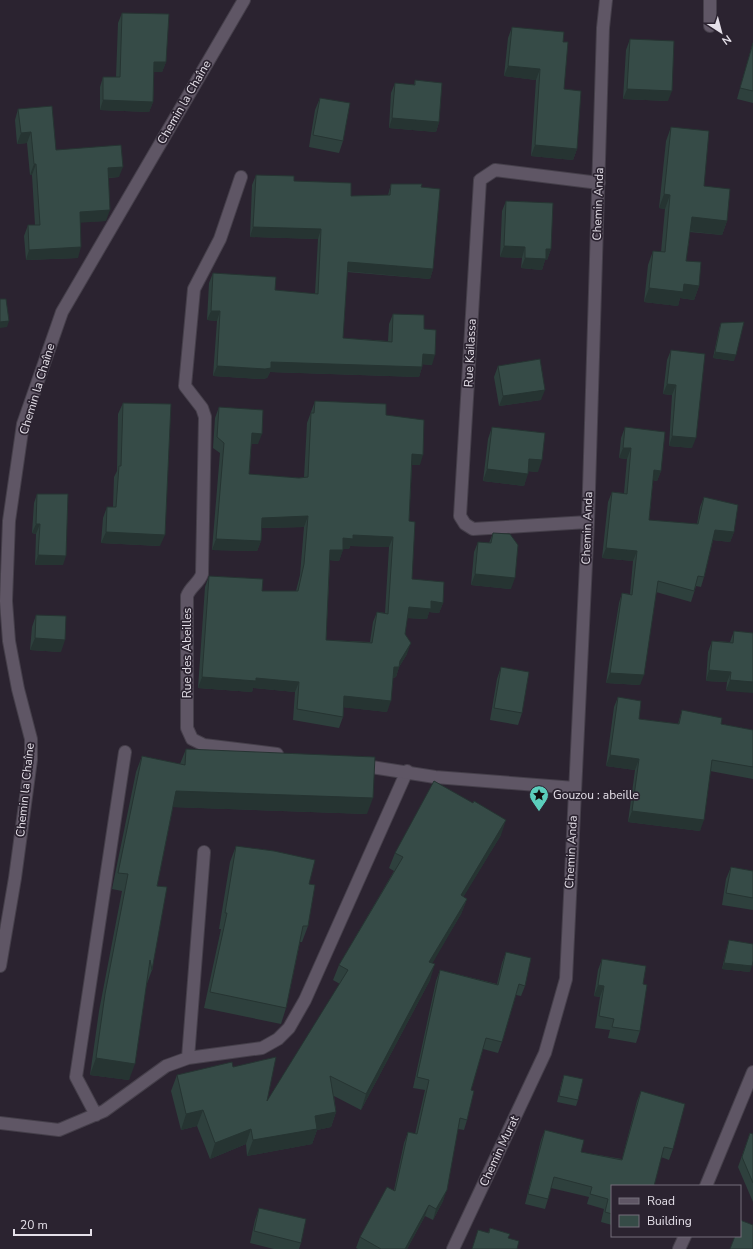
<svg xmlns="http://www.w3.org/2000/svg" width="753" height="1249" viewBox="0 0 753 1249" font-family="'Nunito Sans',sans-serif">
  <rect width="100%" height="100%" fill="#2b2330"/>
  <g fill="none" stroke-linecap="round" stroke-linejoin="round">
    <defs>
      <path id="lane" d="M188,1058l16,-206
        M96,1115l-20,-38 49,-325
        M0,1123l59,7 45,-19 62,-45 22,-8 74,-10 16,-9 11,-11 16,-28 102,-229"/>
      <path id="street" d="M710,26v-26
        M241,177l-21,62 -26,50 -9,97 17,22 3,9 -3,157c-3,9 -12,13 -15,22v132l5,11 12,6 73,9
        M588,522l-115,7 -8,-5 -5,-8 20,-336 15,-10 104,13
        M359,765l76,12 140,11
        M0,966l15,-88 16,-118v-21l-13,-50 -9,-48 -3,-40 3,-80 14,-97 39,-112 182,-312
        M706,1186l47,-114
        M453,1249l92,-196 21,-74 22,-457 15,-494 3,-28
        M679,1249l6,-13"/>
    </defs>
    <!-- lane casing -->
    <use href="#lane" stroke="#453f4a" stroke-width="14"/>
    <!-- street casing -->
    <use href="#street" stroke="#453f4a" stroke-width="14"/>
    <!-- lane -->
    <use href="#lane" stroke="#5f5665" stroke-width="12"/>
    <!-- street -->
    <use href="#street" stroke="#5f5665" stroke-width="12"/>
  </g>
  <!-- wall -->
  <path fill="#2e403d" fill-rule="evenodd" d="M122,13l44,49 -4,10h-8l-1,30 -4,10 -49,-2v-23l3,-10h13l2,-54z
    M512,27l51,15 1,47 13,60 -4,11 -42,-4 5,-76 -32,-4 4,-38z
    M630,39l38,62 -45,-2 3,-49z
    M753,42v61l-16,-4z
    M415,80l24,42 -3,10 -47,-4 2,-35 4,-10 19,2z
    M320,98l23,43 -4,12 -30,-6 6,-37z
    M18,109l38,41 63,27 -10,1 -3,43 -26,1 -2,36 -52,2 -2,-24 4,-11h7l-3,-50h-2l-3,-32 -10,1 -2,-24z
    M671,127l33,59 23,35 -5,14 -32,-3 -4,29 13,25 -5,14 -14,-2 -2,8 -34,-4 4,-37 5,-14 8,1 4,-43 -6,-1 7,-67z
    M256,175l38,6 57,15 37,-1 3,-11 30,3 12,82 -3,10 -83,-7 -4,66 45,3 1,-17 4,-10 31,15 8,36 -10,-1v3l-3,10 -149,-5 -3,6 -5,1 -49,-3 4,-55 -10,-1 2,-37 4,-10 62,17 40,4 3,-55 -68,-2 2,-52z
    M506,201l45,48 -4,11h-2l-3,10 -21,-2 1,-10 -22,-1 2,-46z
    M721,323l13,38 -21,-3 6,-29z
    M671,350l21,98 -23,-2 3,-51 -9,-1 4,-34z
    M498,366l43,34 -42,6 -5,-29z
    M315,401l71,14 34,50h-8l-3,56 3,58 31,24 -4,10 -10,-1 -2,7 -20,-1 -2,16 2,20 -8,13 -3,10 -3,1 -6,34 -44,-5v10l-4,11 -46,-8 2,-28 -42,-4 -1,4 -54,-4 7,-101 4,-11 53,15h34l4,-16 4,-48 -42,1 -1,13 -4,10 -45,-1 8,-97 -7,-5 2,-30 4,-11 39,37h-7l-2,30 50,4 5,-1 3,-54zM350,546l39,1 -4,66 -8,-1 -4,10 -3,20 -44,-2 4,-80 9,1 4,-12h6z
    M123,403l37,143 -59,-3 2,-25 4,-11h6l1,-30 3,-6 1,-57z
    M492,427l46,45 -10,-1 -4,15 -41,-5 5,-42z
    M625,427l36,44 -4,10 -4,-1 -4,40 48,4 3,-17 4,-10 30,35 -4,10 -17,-2 -9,37 -3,10 -5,-1 -5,16 -35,-10 -16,93 -34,-2 13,-80 3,-10 8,1 3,-33 -31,-3 6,-56 4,-10 12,1 3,-34 -8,-1 2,-20z
    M37,494l26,71h-28l1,-31 -4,-1 2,-30z
    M493,533l18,56 -40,-4 3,-33 4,-10 11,1z
    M36,615l25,37 -31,-2 2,-23z
    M734,631l19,2 -27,58 1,-9 -21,-1 2,-29 4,-11 18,1z
    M501,667l21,46 -4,12 -28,-5 7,-41z
    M618,697l21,22 39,5 4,-14 39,14 32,6v49l-43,-8 -10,60 -72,-9 7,-52 -29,-4 8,-59z
    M186,749l181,65 -194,-7 -16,79 -5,84 -6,16 -17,94 -39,-5 9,-64 23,-120 -10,-2 24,-117 6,-16 38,8z
    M501,835l-38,62 4,2 -6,15 -29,49 -2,17 -69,130 -27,-14 2,16 -5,15 -14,3 -5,14 -65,12 -1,-12 -36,15 -13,-33 -16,4 -10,-39 6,-16 56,-8 34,34 73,-117 -7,-4 6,-15 55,-94 -5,-3 6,-15z
    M236,846l73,38 -1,42 -6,16h-2l-14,66 -5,16 -77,-16 17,-79h-2l11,-67z
    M731,867l22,4v39l-31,-5 4,-26z
    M729,940l21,32 -28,-3 5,-22z
    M506,952l19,34 -4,10 -5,-1 -14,47 -4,11 -15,-4 -12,41 -4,30 -3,10 -6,-1 -15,72 -10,19 -8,-4 -18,33h-49l-2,-1 4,-11 34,-47 10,-47 4,-11 7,2 10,-44 -12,-2 23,-107 4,-11 57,14 5,-21z
    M602,959l41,25 -3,47 -4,12 -28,-5 2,-8 -15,-2 5,-31 -6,-1 4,-26z
    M564,1075l14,25 -2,6 -19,-4 5,-21z
    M641,1091l32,58 -4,11 -8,-3 -49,29v39l-11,-3 3,-13 -17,-5 2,-7 -38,-9 -3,11 -3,10 -20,-5 16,-64 4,-10 36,22 41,7 15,-58z
    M750,1133l3,1v68l-15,-35z
    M259,1208l42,35 -2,6h-25l-24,-6 5,-23z
    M490,1228l18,10 9,11h-45l6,-19 10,3z"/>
  <!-- shaded-wall -->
  <path fill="#263432" d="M154,62h12l-4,10h-11z
    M508,66l32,3 -4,11 -32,-4z
    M627,89l45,2 -4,10 -45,-2z
    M103,100l50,2 -4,10 -49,-2z
    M392,118l47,4 -3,10 -47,-4z
    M31,132l-4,11 -10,1 4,-11z
    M535,145l42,4 -4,11 -42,-4z
    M34,164h2l-4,11h-2z
    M123,167l-4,10 -15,1 4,-10z
    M664,194l6,1 -5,14 -6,-1z
    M110,210l-4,11 -30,2 4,-11z
    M692,217l35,4 -5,14 -35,-4z
    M253,227l68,2 -3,10 -68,-2z
    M504,246l21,1 -3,11 -22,-1z
    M81,247l-3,11 -52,2 3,-10z
    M546,249h5l-4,11h-2l-3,10 -21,-2 4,-10z
    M348,262l85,7 -3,10 -86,-8z
    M684,284l15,2 -5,14 -14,-2 -2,8 -34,-4 5,-14z
    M211,311h9l-3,10 -10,-1z
    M9,321l-2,6 -7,1v-6z
    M715,352l21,3 -2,6 -21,-3z
    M423,354l12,1 -3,10 -13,-1z
    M271,362l151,5 -3,10 -149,-5 -3,6 -5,1 -49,-3 4,-10z
    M667,384l9,1 -4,10 -9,-1z
    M545,390l-4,10 -42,6 4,-10z
    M252,433l10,1 -4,10h-10z
    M672,436l24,2 -4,10 -23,-2z
    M623,448h8l-4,11 -8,-1z
    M412,454l11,1 -3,10h-11z
    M529,459l13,1 -4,12 -13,-1z
    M487,469l41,5 -4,12 -41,-5z
    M654,470l7,1 -4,10 -6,-1z
    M308,516l-4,11 -46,1 4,-10z
    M36,524h4l-4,10 -4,-1z
    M715,530l19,2 -4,10 -18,-2z
    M106,532l59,3 -5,11 -59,-3z
    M353,535l40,2 -4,10 -39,-1 -1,3h-10l4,-11z
    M216,539l45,2 -4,10 -45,-1z
    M606,548l31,3 -4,10 -31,-3z
    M330,550h13l-4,11 -13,-1z
    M38,555l28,1 -3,9h-28z
    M475,574l40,4 -4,11 -40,-4z
    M431,601l12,2 -4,10 -10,-1 -2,7 -22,-1 4,-11z
    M35,638l30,2 -4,12 -31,-2z
    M411,643l-4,11 -8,13 -3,10 -6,1 4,-11 6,-6z
    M709,670l22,2 -4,10 -21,-1z
    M610,673l34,2 -4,10 -34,-2z
    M202,677l54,1 43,4 -4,10 -42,-4 -1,4 -54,-4z
    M730,680l23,2v11l-27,-2z
    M344,696l47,5 -4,11 -47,-5z
    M610,755l29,4 -4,11 -29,-4z
    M176,791l197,7 -6,16 -197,-7z
    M632,811l72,9 -4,11 -72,-9z
    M506,820l-5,15 -46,76 6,-16z
    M467,899l-6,15 -37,64 5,-16z
    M724,963l28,3 -2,6 -28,-3z
    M435,964l-5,16 -69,130 5,-16z
    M598,985l6,1 -4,11 -6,-1z
    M96,1058l39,6 -6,16 -39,-5z
    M203,1110l-6,16 -16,4 5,-16z
    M336,1112l-5,15 -14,3 -5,14 -65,12 6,-16 62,-24z
    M251,1129l-5,15 -36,15 5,-16z
    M447,1190l-4,11 -10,19 3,-11z
    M429,1205l-4,11 -18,33h-2z"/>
  <!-- building -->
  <path fill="#364b47" stroke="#263432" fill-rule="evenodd" d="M122,13l47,1 -3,48h-12l-1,40 -50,-2v-23h17z
    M512,27l52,5 -1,10h5l-4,47 17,2 -4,58 -42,-4 5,-76 -32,-3z
    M630,39l44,2 -2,50 -45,-2z
    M753,43v48l-13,-3z
    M415,80l27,3 -3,39 -47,-4 3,-35 20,2z
    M320,98l30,5 -7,38 -30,-6z
    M52,106l4,44 65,-5 2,22 -15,1 2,42 -30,2 1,35 -52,3 -1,-25h12l-4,-61h-2l-3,-32 -10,1 -3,-24z
    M671,127l38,4 -5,55 26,3 -3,32 -35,-4 -6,44 15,1 -2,24 -15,-2 -1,8 -34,-4 4,-37 12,1 5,-57 -6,-1z
    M256,175l38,1v5l57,2v13l39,-1 1,-11h31l-1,3 19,2 -7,80 -85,-7 -5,76 49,4 1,-28 31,1v14l12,1 -1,25 -12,-1 -1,13 -151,-5v6l-6,1 -48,-3 3,-55h-9l2,-38 63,4 -1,13 43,4 3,-65 -68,-2z
    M506,201l47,2 -2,46h-5v10l-21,-1v-11l-21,-1z
    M0,299h6l3,22 -9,1z
    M744,322l-8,33 -21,-3 6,-29z
    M671,350l34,4 -9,84 -24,-2 4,-51 -9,-1z
    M540,359l5,31 -42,6 -5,-30z
    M315,401l71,3v11l38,5 -1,35 -11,-1 -3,67 6,1 -3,57 32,3 -1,21 -12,-2v8l-22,-2 -4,27 6,9 -11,18 -1,6h-5l-3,34 -47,-5 -1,21 -46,-8 2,-27 -43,-4v3l-54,-4 7,-101 54,3 -1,12h36l6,-27 4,-48 -46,2 -1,23 -45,-2 8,-96 -7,-6 2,-30 44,3 -1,24 -10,-1 -3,41 50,4 9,-1 3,-64h3zM353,535l40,2 -5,77 -11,-2 -5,31 -46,-3 4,-90h13v-12l10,1z
    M123,403l48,1 -6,131 -59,-3 1,-25h9l3,-41h2z
    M492,427l53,6 -3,27 -13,-1 -1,15 -41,-5z
    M625,427l40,5 -4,39 -7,-1 -5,50 49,4 6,-27 34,8 -4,27 -19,-2 -11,47 -6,-1 -4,15 -36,-10 -14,94 -34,-2 12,-80 10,2 5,-44 -31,-3 6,-56 15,2 4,-46h-8z
    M37,494h31l-2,62 -28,-1 2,-31h-4z
    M493,533l17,1 8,11 -3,33 -40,-4 3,-32 13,1z
    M36,615l30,1 -1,24 -30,-2z
    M734,631l19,2v49l-23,-2 1,-8 -22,-2 3,-29 21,2z
    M501,667l28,5 -7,41 -28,-5z
    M618,697l23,4 -2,18 40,5 3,-14 40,8 -1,6 32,6v37l-41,-7 -8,60 -72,-9 7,-52 -29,-4z
    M186,749l189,8 -2,41 -197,-7 -19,95 10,1 -15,83 -2,-10 -15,104 -39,-6 9,-64 23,-120 -10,-1 24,-117 43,9z
    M434,781l39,22 1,-2 32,19 -45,75 6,4 -38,63 6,2 -69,130 -36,-18 6,36 -21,4 2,13 -64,11 -2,-11 -36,14 -12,-33 -17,4 -9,-39 55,-13 1,5 43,-10 -9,44 81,-131 -9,-5 64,-108 -8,-4z
    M236,846l38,5 41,9 -6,24 6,1 -7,41h-5l-17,82 -76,-16 17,-79h-2z
    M731,867l22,4v27l-27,-5z
    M729,940l24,4v17l-1,5 -28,-3z
    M506,952l25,6 -6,28 -6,-2 -17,58 -16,-4 -15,52 3,1 -7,29 -7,-2 -13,72 -11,19 -7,-4 -24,44h-24l-21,-12 27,-50 8,4 13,-59 9,2 12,-54 -12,-3 23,-107 58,15z
    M602,959l44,7 -3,18 4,1 -7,46 -28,-4 2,-8 -15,-3 5,-30 -6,-1z
    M564,1075l19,4 -5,21 -19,-4z
    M641,1091l44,13 -12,45 -9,-2 -10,39h-42v28l-7,-2 3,-13 -18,-5 2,-7 -38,-10 -6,22 -20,-5 17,-64 39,10 -3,12 41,8z
    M750,1133l3,1v49l-11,-26z
    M259,1208l47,11 -5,24 -47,-12z
    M740,1220l13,5v24h-23l5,-13h5z
    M490,1228l20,6 -2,4 11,3 -2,8h-45l6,-19 11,3z"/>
  <!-- icons -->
  <defs>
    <symbol id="sight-pin" viewBox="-11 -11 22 30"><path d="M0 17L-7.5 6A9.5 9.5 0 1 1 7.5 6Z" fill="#5bcebc" stroke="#2b2330"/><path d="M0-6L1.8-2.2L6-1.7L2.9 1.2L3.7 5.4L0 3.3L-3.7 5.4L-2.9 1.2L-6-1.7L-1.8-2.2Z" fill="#111"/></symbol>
  </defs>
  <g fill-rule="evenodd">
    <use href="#sight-pin" x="528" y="784" width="22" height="30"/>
  </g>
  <g text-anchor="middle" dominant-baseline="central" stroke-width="3.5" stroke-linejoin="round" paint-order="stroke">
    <!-- street labels -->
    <g font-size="12" fill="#e5e0e9" stroke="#2b2330">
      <text transform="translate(184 102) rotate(-60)">Chemin la Chaîne</text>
      <text transform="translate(598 204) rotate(-88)">Chemin Anda</text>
      <text transform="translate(470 353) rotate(-87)">Rue Kailassa</text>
      <text transform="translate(37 389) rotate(-73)">Chemin la Chaîne</text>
      <text transform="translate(587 528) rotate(-88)">Chemin Anda</text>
      <text transform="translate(187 653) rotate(-90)">Rue des Abeilles</text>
      <text transform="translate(25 790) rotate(-84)">Chemin la Chaîne</text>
      <text transform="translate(571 852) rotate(-87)">Chemin Anda</text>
      <text transform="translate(499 1151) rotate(-65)">Chemin Murat</text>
    </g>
    <!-- poi labels -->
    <g font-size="12" fill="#e5e0e9" stroke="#2b2330" text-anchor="start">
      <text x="553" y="795">Gouzou : abeille</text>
    </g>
  </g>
  <!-- legend -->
  <rect x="611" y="1185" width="130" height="52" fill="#2b2330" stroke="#756f7a"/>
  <rect x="619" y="1198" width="20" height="6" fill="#5f5665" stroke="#756f7a"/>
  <text x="647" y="1205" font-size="12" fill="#e5e0e9">Road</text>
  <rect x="619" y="1215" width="20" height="12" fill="#364b47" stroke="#756f7a"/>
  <text x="647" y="1225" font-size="12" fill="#e5e0e9">Building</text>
  <!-- north arrow -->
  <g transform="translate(721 32) rotate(144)" stroke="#2b2330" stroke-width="3" paint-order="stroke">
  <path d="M0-3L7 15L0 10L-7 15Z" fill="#e5e0e9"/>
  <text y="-6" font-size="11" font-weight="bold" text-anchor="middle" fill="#e5e0e9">N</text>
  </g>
  <!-- scale -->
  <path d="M14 1229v6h77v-6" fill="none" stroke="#e5e0e9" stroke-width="2"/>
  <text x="20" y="1229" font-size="12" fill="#e5e0e9" stroke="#2b2330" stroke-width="3" paint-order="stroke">20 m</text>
</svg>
